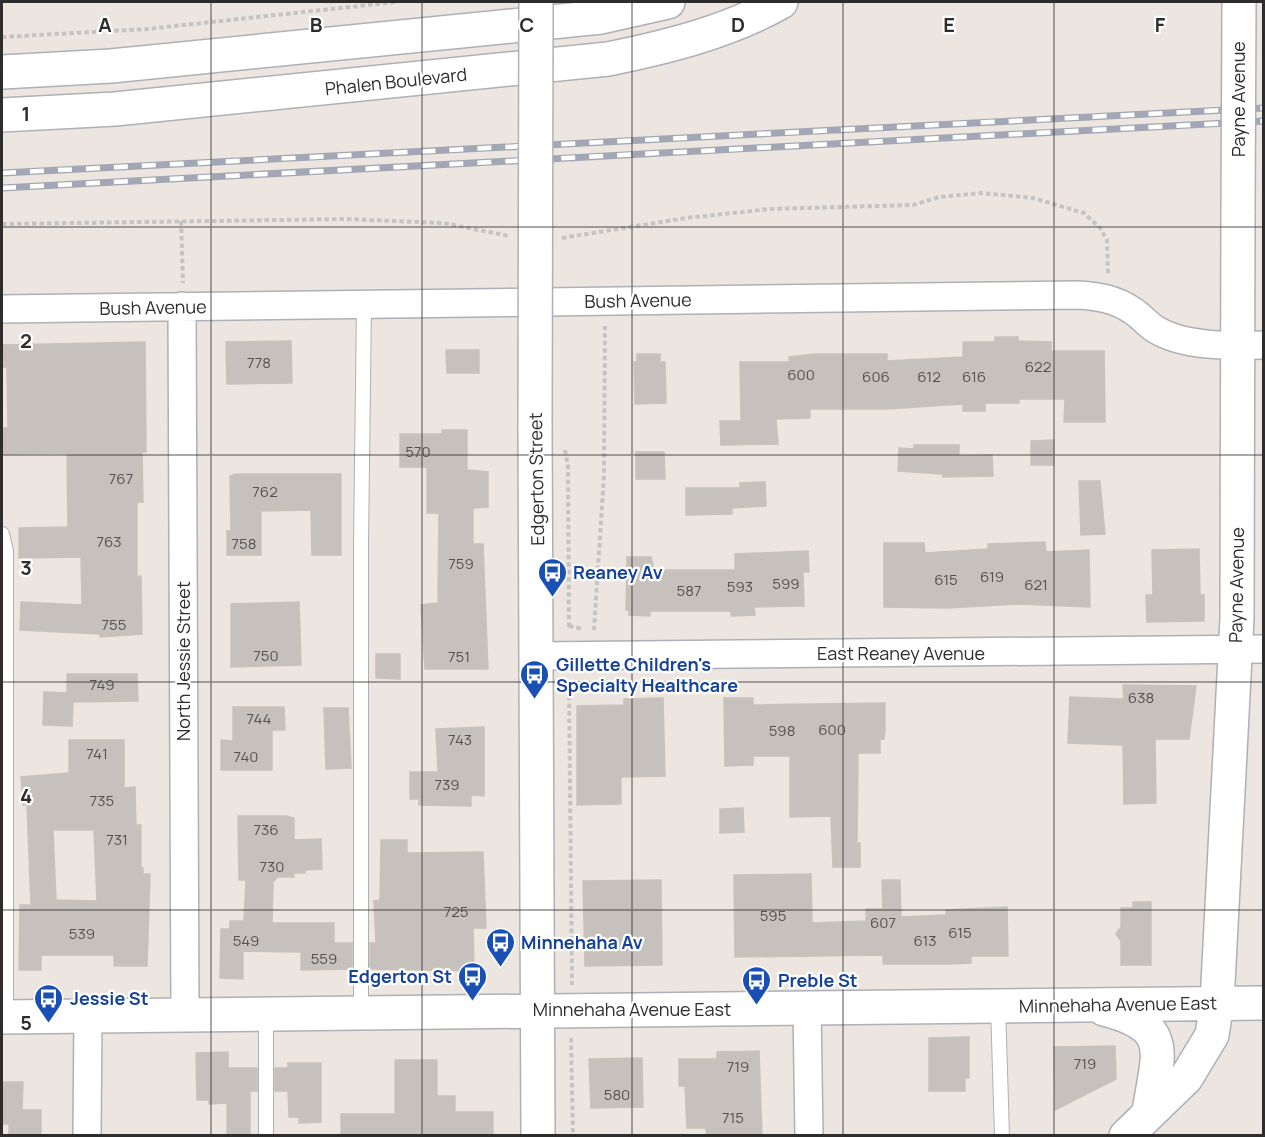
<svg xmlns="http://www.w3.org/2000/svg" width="1265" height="1137" viewBox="0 0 1265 1137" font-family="Manrope,sans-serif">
  <rect width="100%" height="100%" fill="#ede6e0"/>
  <!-- building -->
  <path fill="#c6c1bc" stroke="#c8c2ba" stroke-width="1.5" fill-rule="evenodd" d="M995,337h23v4l33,1v9h53l1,71h-41l1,-23h-46v4h-34v8h-22v-7l-77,5h-76v9l-34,1 2,25 -57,1 -1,-24h21l-1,-59h49v-5l26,-3h72v7l76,-4v-15h32z
    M291,341l1,42 -65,1 -1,-42z
    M145,342l1,110h-4l1,50h-6v75l4,-1 1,58 -42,3v-3l-80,-4 1,-28 61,3 -1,-48 -62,1v-30l49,-1 -1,-74 -65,1v-26h6l-1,-61h-5v-22z
    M446,350h33v23h-32z
    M637,354h23v8h5l1,41 -31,1 -1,-42h3z
    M442,430h25v40l21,2v35l-15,1v36h10l5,125h-63l-4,-64 17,-2 1,-90h-12v-46h-27v-33h42z
    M1054,440v25h-23v-24z
    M914,445h45v11l33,-1 1,21 -50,1v-3l-45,-3 1,-23 15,1z
    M636,452h28l1,27h-29z
    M236,474h105v81h-29l-1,-45 -50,1v44h-34v-24h4l-1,-55z
    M1079,481h21l5,53 -24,1z
    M765,482l1,24 -34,2v6l-46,1v-27h54v-5z
    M1045,542l1,10 43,-2 1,57 -70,-3 -73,4 -63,-1v-64h40l1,10 63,-4v-5z
    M1199,549l1,46h4v26l-57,1 -1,-27h7l-1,-45z
    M808,551l1,21h-6l1,34 -50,1 1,8 -24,1v-5h-81v5l-21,-1v-5h-3l1,-53h24l3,13h81v-16z
    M299,602l2,63 -70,2v-63z
    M376,654h24v25l-24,-1z
    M67,674h70l1,27 -65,1 -1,24 -29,-1 1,-33 23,1z
    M1123,685l73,1 -7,53h-34l1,64 -32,1 -1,-59 -55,-2 2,-46 54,2z
    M663,698l2,78 -44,1v27l-44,1v-99l47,-1v-6z
    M724,698h29v7l132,-2v30l-1,6h-4v14h-22l-1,90h3v24h-27l-2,-51 -41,1v-61h-37v9l-28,1z
    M233,707h51l1,23h-13v40h-51v-30l12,1z
    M324,708h24l3,60 -25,1z
    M484,727v69l-13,-1v11l-52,-1v-6h-9v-27h28l-2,-43z
    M69,740h55v48l11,-1 1,38h5v43h2v6h7l-3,92h-33v-11h-73v15h-22l1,-65h11l-4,-100h-4l-2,-28 48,-4zM53,830h41l3,71 -41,-1z
    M743,808l1,24 -24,1v-24z
    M238,816h49l7,2v22l27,-1 1,30 -17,1v3h-11v4h-17l-4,5 -1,41h62v20h18v26l-51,1v-18l-58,-1v28l-23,-1 1,-49h9v-8h14l2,-41h-7z
    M381,840h26v13l76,-1 3,76h-13l1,43 -104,-2v-26h6l-2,-42 6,-1z
    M811,874l1,49 54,-2v-12h17l-1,-29h18l1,37 45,-2v-5l61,-3 1,49h-37v7l-22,1h-66v-9l-148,2 -1,-82z
    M661,880l1,85 -77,1 -2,-85z
    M1133,902h18v63h-30v-24l-5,-7 5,-7v-19h12z
    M969,1037v41h-4v13h-36v-53z
    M1115,1046l1,33 -61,31 -1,-63z
    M759,1051l3,85h-54l-3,-8h-18l-2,-42h-6v-27h38v-7z
    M228,1052v16h29v23h-7v44h-23v-32l-18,1v-4h-12l-1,-47z
    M642,1058l1,49 -52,1 -2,-49z
    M395,1060h42v36h18v16h38v24h-152v-22h54z
    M288,1063h33v59l-22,1v-6h-10l-1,-26h-13v-23h13z
    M2,1082h21l-1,28h19v26h-32v-12h-7z"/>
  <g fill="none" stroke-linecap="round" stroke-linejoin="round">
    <defs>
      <path id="lane" d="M2,534l4,17v466
        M998,1005l4,131
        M361,1012v-468l3,-240
        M266,1136v-123"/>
      <path id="street" d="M182,306l3,709
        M2,309l1075,-14c20,1 39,4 56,16 8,5 14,13 22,18 29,18 75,17 109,16
        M538,656l726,-7
        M807,1008l2,128
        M87,1136l1,-120"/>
      <path id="secondary" d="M2,72l109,-6 490,-49 67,-15
        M2,115l113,-6 493,-50c59,-12 120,-27 173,-57
        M535,425l3,711
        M1104,1009c70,18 54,43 45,103
        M2,1017l1262,-14
        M1126,1136l60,-58 26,-43 5,-32 20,-385 1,-407"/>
    </defs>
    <!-- lane casing -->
    <use href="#lane" stroke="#adb0b7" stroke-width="16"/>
    <!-- street casing -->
    <use href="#street" stroke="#adb0b7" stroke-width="30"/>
    <!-- secondary casing -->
    <use href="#secondary" stroke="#adb0b7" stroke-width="36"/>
    <!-- path -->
    <path stroke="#c4c4c4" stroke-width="4" stroke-dasharray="4.5 3" stroke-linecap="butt" d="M2,37l145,-8 249,-27
      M181,221l2,62
      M2,224l344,-5 97,4 66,13
      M562,238l124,-20 84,-9 143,-4 26,-8 42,-4 52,5 51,15 16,15 7,12 1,34
      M565,450l3,16 1,162
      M569,626l14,3
      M594,630l10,-155 1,-149
      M569,681l3,304
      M571,1038l2,98"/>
    <!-- lane -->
    <use href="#lane" stroke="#fff" stroke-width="14"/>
    <!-- street -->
    <use href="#street" stroke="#fff" stroke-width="27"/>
    <!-- secondary -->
    <use href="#secondary" stroke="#fff" stroke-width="33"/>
    <defs>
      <path id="rail" d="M2,173l1262,-65
        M2,188l1262,-67"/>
    </defs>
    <!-- rail casing -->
    <use href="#rail" stroke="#a3a7b5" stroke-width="7"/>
    <!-- rail -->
    <use href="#rail" stroke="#fff" stroke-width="4.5" stroke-dasharray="14" stroke-linecap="butt"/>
    <defs>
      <path id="secondary-bridge" d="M1238,211l1,-209
        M535,425l1,-423"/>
    </defs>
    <!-- secondary-bridge casing -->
    <use href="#secondary-bridge" stroke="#adb0b7" stroke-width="36" stroke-linecap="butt"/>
    <!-- secondary-bridge -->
    <use href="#secondary-bridge" stroke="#fff" stroke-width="33"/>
  </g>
  <!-- grid -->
  <path fill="none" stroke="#2d2d2d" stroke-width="1.5" stroke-opacity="0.55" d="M211,2v1134M422,2v1134M632,2v1134M843,2v1134M1054,2v1134M2,227h1262M2,455h1262M2,682h1262M2,910h1262"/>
  <!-- icons -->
  <defs>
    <symbol id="bus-pin" viewBox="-11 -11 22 30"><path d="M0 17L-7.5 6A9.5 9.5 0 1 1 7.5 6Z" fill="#1a4fb4" stroke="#fff"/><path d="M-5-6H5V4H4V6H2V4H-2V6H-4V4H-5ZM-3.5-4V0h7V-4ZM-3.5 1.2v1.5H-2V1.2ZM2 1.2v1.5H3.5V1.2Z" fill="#fff"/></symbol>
  </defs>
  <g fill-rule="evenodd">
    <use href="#bus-pin" x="536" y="556" width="33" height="45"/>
    <use href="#bus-pin" x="518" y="658" width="33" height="45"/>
    <use href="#bus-pin" x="484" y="926" width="33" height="45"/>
    <use href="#bus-pin" x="456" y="960" width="33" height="45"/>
    <use href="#bus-pin" x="740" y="964" width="33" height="45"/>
    <use href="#bus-pin" x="32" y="982" width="33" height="45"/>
  </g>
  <g text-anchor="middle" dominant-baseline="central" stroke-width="4.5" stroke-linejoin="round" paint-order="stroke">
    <!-- number labels -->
    <g font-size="15" fill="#535251">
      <text x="259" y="362">778</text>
      <text x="1038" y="366">622</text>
      <text x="801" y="374">600</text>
      <text x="876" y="376">606</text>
      <text x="929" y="376">612</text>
      <text x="974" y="376">616</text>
      <text x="418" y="451">570</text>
      <text x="121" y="478">767</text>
      <text x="265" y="491">762</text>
      <text x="109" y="541">763</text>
      <text x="244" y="543">758</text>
      <text x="461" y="563">759</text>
      <text x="992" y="576">619</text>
      <text x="946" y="579">615</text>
      <text x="786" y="583">599</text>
      <text x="1036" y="584">621</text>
      <text x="740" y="586">593</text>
      <text x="689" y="590">587</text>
      <text x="114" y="624">755</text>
      <text x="266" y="655">750</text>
      <text x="459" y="656">751</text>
      <text x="102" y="684">749</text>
      <text x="1141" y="697">638</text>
      <text x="259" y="718">744</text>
      <text x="832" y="729">600</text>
      <text x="782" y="730">598</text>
      <text x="460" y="739">743</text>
      <text x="97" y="753">741</text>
      <text x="246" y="756">740</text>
      <text x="447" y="784">739</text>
      <text x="102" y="800">735</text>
      <text x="266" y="829">736</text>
      <text x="117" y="839">731</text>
      <text x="272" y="866">730</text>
      <text x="456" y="911">725</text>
      <text x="773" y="915">595</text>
      <text x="883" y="922">607</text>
      <text x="960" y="932">615</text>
      <text x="82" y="933">539</text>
      <text x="246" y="940">549</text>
      <text x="925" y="940">613</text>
      <text x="324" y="958">559</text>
      <text x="1085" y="1063">719</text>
      <text x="738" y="1066">719</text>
      <text x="617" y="1094">580</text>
      <text x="733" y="1117">715</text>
    </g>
    <!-- street labels -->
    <g font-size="18" fill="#2d2d2d" stroke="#fff">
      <text transform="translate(396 81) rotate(-6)">Phalen Boulevard</text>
      <text transform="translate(1238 99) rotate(-90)">Payne Avenue</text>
      <text transform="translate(638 300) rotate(-1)">Bush Avenue</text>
      <text transform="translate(153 307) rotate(-1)">Bush Avenue</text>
      <text transform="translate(536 479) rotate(-91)">Edgerton Street</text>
      <text transform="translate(1236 585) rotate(-89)">Payne Avenue</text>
      <text x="901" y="653">East Reaney Avenue</text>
      <text transform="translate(183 661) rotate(-90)">North Jessie Street</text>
      <text transform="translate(1118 1004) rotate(-1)">Minnehaha Avenue East</text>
      <text x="632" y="1009">Minnehaha Avenue East</text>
    </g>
    <!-- transit labels -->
    <g font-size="18" font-weight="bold" fill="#164399" stroke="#fff" text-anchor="start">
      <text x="573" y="572">Reaney Av</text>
      <text x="556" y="664">Gillette Children's<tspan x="556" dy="21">Specialty Healthcare</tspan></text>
      <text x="521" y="942">Minnehaha Av</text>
      <text x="452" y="976" text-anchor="end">Edgerton St</text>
      <text x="778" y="980">Preble St</text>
      <text x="70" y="998">Jessie St</text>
    </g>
  </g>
  <g font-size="20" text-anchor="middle" font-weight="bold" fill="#2d2d2d" stroke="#fff" stroke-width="4.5" stroke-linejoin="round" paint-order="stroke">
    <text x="105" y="32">A</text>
    <text x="316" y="32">B</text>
    <text x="527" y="32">C</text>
    <text x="738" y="32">D</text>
    <text x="949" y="32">E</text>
    <text x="1160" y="32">F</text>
    <text x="26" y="121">1</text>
    <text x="26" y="348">2</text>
    <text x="26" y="575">3</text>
    <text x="26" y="803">4</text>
    <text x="26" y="1030">5</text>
  </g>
  <!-- border -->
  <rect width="1265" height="1137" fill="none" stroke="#2d2d2d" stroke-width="6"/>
</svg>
